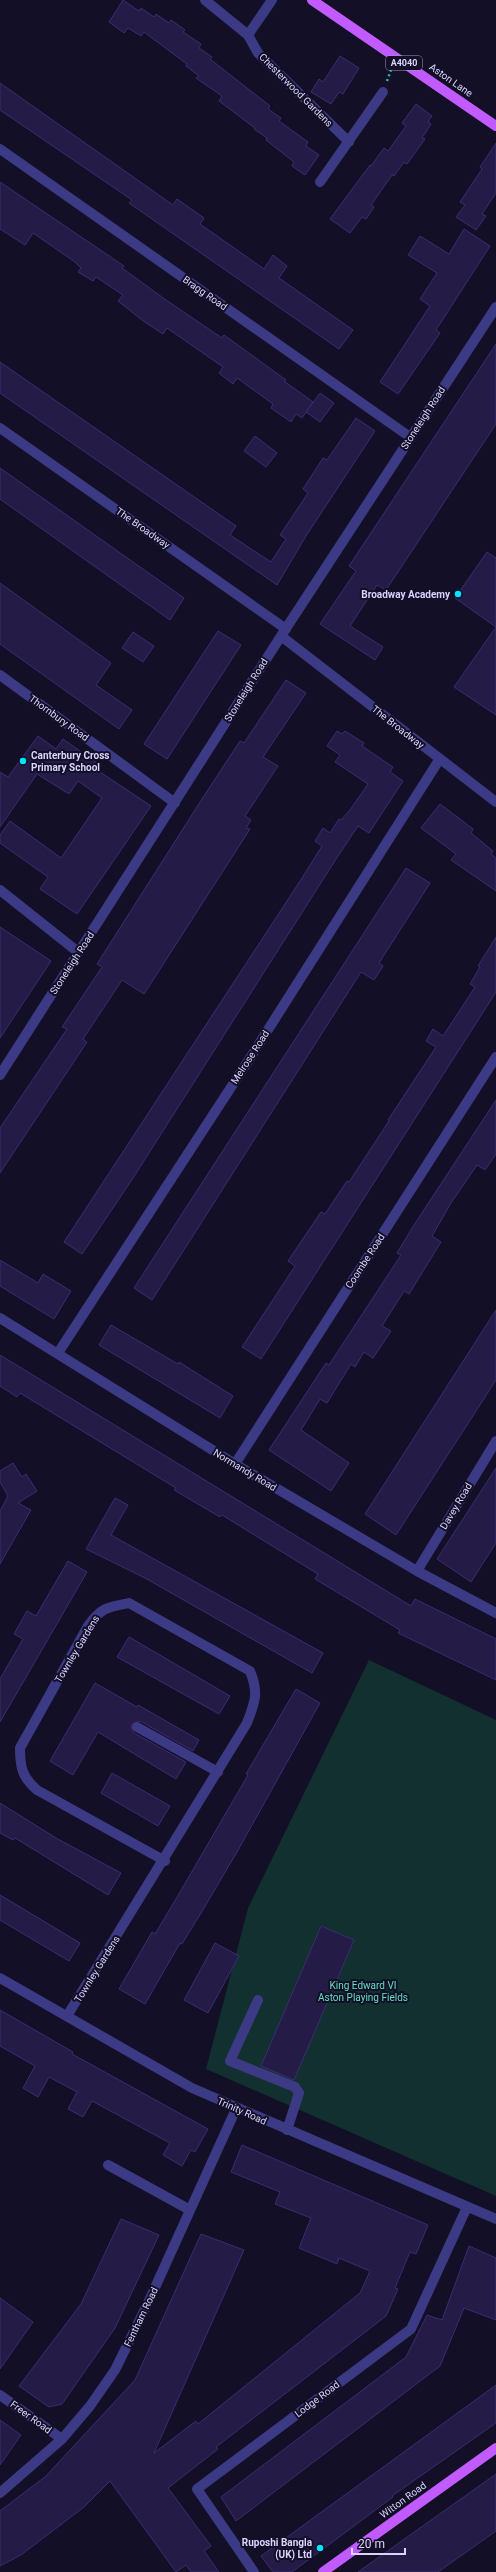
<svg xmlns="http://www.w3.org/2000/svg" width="496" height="2572" viewBox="0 0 496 2572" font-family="Roboto,sans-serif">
  <rect width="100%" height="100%" fill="#130f26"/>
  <!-- green -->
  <path fill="#12302f" d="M369,1660l127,60v476l-290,-127 42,-161z"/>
  <!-- building -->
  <path fill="#241b47" stroke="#3b2d73" d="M123,0l16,11 2,-3 13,9 2,-3 13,9 2,-3 14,10 -2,2 18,12 -2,4 13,9 -2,2 60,47 -2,3 13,9 -2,3 29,21 -2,4 13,9 -14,20 -13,-9 2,-4 -28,-22 1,-2 -13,-9 1,-1 -36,-27 3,-5 -26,-18 3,-2 -13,-10 1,-2 -43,-32 -3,4 -13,-8 -4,5 -15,-11z
    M340,56l19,12 -16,26 -4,-2 -8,12 -20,-12 8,-13 4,3z
    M0,83l173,122 4,-6 27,19 -4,6 64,45 9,-14 14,11 -8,12 74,52 -14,19 -210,-146 3,-3 -132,-90z
    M416,104l16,12 -4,6 3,2 -9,14 3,1 -18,25 -3,-2 -10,14 -2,-1 -21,30 3,2 -8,12 -4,-2 -12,16 -20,-14 40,-54 1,1 13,-18 4,3 18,-25 -4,-3z
    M496,143v50l-14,21 4,2 -10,14 -20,-13 9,-12 -5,-3 22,-33 -2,-2z
    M0,182l124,84 -2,2 44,32 56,38 2,-3 62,45 -2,1 29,21 -11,16 -6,-4 -5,8 -20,-14 2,-4 -36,-26 -4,6 -14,-11 4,-6 -56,-39 -4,6 -21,-14 -24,-19 5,-6 -27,-18 -3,4 -15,-9 3,-4 -6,-6 -42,-29 -8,12 -25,-16z
    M464,229l26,17 -54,84 4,3 -42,61 -18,-12 50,-76 -10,-7 17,-26 -29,-18 12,-19 29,18z
    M496,344v80l-110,166 -9,-5 -27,41 33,21 -8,13 -55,-36 36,-53 -7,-5z
    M0,362l236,164 -6,9 41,27 15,-23 -6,-4 28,-42 -5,-4 20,-31 4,2 29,-42 19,13 -69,105 -29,49 -277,-192z
    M320,393l14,10 -14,19 -14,-10z
    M255,436l22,17 -11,14 -22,-16z
    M0,468l184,130 -14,22 -170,-121z
    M487,552l9,6v157l-42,-28 42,-60 -41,-29z
    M0,583l111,80 -15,22 36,25 -13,19 -119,-85z
    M218,631l23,14 -74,114 -23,-15z
    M133,632l21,14 -11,16 -21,-14z
    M286,680l20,13 -43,64 15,9 -33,50 6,4 -5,8 4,1 -106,165 -22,-14 -39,59 4,3 -87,131v-45l67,-99 -5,-2 40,-60 -5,-3 105,-165 38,-58 4,2z
    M337,731l5,3 3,-3 19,12 -2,3 31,21 -3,5 13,9 -34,52 -11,-7 -20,30 -205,322 -51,76 -18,-12 238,-364 20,-32 -7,-5 8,-13 7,5 9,-14 2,1 9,-10 18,-26 -33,-22 5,-7 -13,-9z
    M38,736l18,13 7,-10 34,24 -3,5 57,38 -74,108 -37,-25 8,-12 -48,-34v-8l10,-14 51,37 41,-60 -24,-17 -9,13 -32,-20 -37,53v-55l8,5z
    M440,804l33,25 -2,4 22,18 -2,3 5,4v33l-45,-31 5,-6 -35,-26z
    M406,868l24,15 -51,80 4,3 -9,14 -13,-8 -209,328 -18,-12z
    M0,927l51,34 -51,77z
    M496,937v55l-235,367 -19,-12 53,-81 -7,-5 33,-49 4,2 22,-33 2,1 40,-61 -1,-1 48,-73 -10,-6 7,-12 10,7 32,-49 -5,-3 10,-17 -2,-1z
    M496,1100v54l-11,16 -8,-5 -26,38 -19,33 9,6 -32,52 -5,-3 -22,35 9,5 -18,27 -9,-6 -9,15 -4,-3 -24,39 -7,-4 -19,31 48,33 -18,28 -62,-41 57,-87 3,2 72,-110 -4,-2 17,-28z
    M0,1260l38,23 5,-9 28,17 -17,28 -54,-33z
    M496,1310v70l-100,155 -31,-21z
    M111,1325l67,39 1,-2 54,34 -13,22 -121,-73z
    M0,1355l411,251 4,-7 81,40v41l-98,-47 2,-3 -85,-51 3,-5 -31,-19 -65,-40 -2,2 -46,-27 2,-2 -156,-95 -3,4 -17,-11z
    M13,1463l9,14 4,-3 11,17 -19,12 13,7 -31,54v-53l8,-15 -8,-14v-11z
    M496,1468v75l-25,39 -34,-23z
    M115,1498l13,7 -17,30 212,118 -11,20 -167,-95 -59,-29z
    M68,1561l19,11 -87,150v-43l23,-40 -9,-5 13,-23 9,5z
    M129,1637l101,59 -11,18 -102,-57z
    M95,1683l42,24 1,-2 61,35 -6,11 -53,-30 -8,3 -1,3 3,6 52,29 -10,17 -78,-47 -25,43 -23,-14z
    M296,1689l24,14 -83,149 -36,61 -19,31 -2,-1 -35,61 -26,-15 33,-57 3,2 21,-35 72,-124 -2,-1z
    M112,1773l58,33 -12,20 -57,-33z
    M0,1803l56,35 65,35 -13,22 -93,-57 -2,2 -13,-7z
    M0,1895l80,48 -11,18 -69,-41z
    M321,1926l33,14 -60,140 -33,-14z
    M215,1943l24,13 -31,57 -24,-13z
    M0,2010l73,42 -1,2 136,75 -13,23 -4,-2 -9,16 -19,-11 7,-12 -78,-42 -9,16 -15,-8 9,-17 -28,-15 -11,20 -15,-9 12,-22 -35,-20z
    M242,2145l186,80 -12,29 -6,-2 -15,36 3,1 -12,27 -170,131 2,2 -50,39 43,58 -7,5 15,21h-28l-5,-7 -10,7 -66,-91 -26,26 -63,48 -21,11v-55l46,-35 89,-96 66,-146 43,16 -90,203 42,-32 2,3 162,-131 10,-22 -31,-13 -2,6 -38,-16 12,-30 -36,-14 5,-12 -49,-20z
    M121,2219l38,16 -44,93 -53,76 -13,3 -30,-21 62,-82z
    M469,2246l27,12v62l-32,-12 -24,58 -204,155 -15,-24 185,-140 21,-42 15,5z
    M0,2298l33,24 -33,47z
    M496,2385v38l-104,73 1,1 -101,75h-19l-12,-16z
    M0,2420l21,15 -21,30z
    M496,2474v57l-58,41h-80z"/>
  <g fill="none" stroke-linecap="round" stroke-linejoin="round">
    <!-- path -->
    <path stroke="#2fb8b0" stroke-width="2.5" stroke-dasharray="2 3" stroke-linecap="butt" d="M387,81l4,-11"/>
    <!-- minor -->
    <path stroke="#3d3a85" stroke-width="10" d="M205,0l43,35 10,18 91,89
      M248,35l24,-35
      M0,149l410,288
      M320,182l63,-90
      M0,428l286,201
      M281,636l215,166
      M0,675l175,128
      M0,890l78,62
      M0,1075l281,-439 215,-329
      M0,1318l235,146 182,107 79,42
      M58,1353l194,-298 187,-295
      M235,1464l261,-407
      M417,1571l79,-130
      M137,1727l81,45
      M0,1978l192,110 304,131
      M258,2000l-28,61 65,26 4,6 -12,37
      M67,2016l180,-293c8,-21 12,-30 3,-52l-121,-68c-22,4 -28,5 -41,23l-68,122c0,19 2,29 17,42l128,71
      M108,2165l82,45
      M0,2395l62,44
      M0,2493l62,-54 28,-33 25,-36 33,-67 88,-194
      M254,2572l-57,-83 214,-160 56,-122"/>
    <!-- major -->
    <path stroke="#c25bff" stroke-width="10" d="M312,0l184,126
      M323,2572l173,-124"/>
  </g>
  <!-- markers -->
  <g fill="#00e5ff" stroke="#130f26" stroke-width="1.5">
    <circle cx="458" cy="594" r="4"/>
    <circle cx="23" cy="761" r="4"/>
    <circle cx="320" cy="2548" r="4"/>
  </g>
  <g text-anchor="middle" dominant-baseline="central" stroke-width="4" stroke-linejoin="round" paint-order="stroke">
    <!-- shield labels -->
    <rect fill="#130f26" stroke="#9e99be" stroke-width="1" x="386" y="56" width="36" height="14" rx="3"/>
    <g font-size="9" font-weight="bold" fill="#d9d4ff">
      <text x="404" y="63">A4040</text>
    </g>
    <!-- street labels -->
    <g font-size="10" fill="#d9d4ff" stroke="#130f26">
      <text transform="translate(451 80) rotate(35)">Aston Lane</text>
      <text transform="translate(296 90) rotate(45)">Chesterwood Gardens</text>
      <text transform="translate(205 293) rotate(35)">Bragg Road</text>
      <text transform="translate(423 418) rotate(-57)">Stoneleigh Road</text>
      <text transform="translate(143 528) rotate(35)">The Broadway</text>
      <text transform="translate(246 690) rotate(-58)">Stoneleigh Road</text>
      <text transform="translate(59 718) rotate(36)">Thornbury Road</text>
      <text transform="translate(398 727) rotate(38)">The Broadway</text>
      <text transform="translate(72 963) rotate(-57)">Stoneleigh Road</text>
      <text transform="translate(250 1057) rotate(-57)">Melrose Road</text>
      <text transform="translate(365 1261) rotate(-57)">Coombe Road</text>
      <text transform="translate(245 1470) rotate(31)">Normandy Road</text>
      <text transform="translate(456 1506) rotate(-59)">Davey Road</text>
      <text transform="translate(77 1649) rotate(-59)">Townley Gardens</text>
      <text transform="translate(97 1969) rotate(-58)">Townley Gardens</text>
      <text transform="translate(242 2111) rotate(24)">Trinity Road</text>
      <text transform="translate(141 2317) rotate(-64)">Fentham Road</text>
      <text transform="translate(317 2399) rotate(-37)">Lodge Road</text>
      <text transform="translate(31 2417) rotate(36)">Freer Road</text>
      <text transform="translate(403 2500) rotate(-36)">Witton Road</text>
    </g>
    <!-- poi labels -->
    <g font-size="10" font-weight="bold" fill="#d9d4ff" stroke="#130f26" text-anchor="end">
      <text x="450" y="594">Broadway Academy</text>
      <text x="31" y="755" text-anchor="start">Canterbury Cross<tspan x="31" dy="12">Primary School</tspan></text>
      <text x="312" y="2542">Ruposhi Bangla<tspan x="312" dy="12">(UK) Ltd</tspan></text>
    </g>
    <!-- park labels -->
    <g font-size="10" fill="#5fe0c0" stroke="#130f26">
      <text x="363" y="1985">King Edward VI<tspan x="363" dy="12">Aston Playing Fields</tspan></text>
    </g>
  </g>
  <!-- scale -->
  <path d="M352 2548v6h53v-6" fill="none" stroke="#d9d4ff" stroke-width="2"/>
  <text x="358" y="2548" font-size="12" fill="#d9d4ff" stroke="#130f26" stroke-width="3" paint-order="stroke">20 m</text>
</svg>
